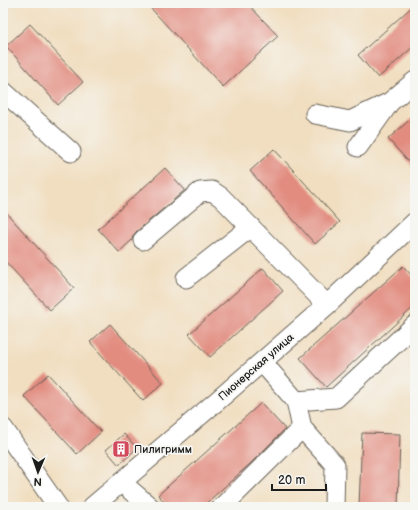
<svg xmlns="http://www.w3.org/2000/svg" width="418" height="510" viewBox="0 0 418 510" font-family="'Balsamiq Sans',sans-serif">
  <rect width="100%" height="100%" fill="#f6f6f2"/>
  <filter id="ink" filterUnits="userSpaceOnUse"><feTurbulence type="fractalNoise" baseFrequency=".025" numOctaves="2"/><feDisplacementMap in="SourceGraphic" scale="8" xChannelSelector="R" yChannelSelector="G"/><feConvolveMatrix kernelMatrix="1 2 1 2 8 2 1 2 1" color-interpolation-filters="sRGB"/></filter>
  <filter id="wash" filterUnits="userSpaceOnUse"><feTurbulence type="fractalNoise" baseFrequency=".012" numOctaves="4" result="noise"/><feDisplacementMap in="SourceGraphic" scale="16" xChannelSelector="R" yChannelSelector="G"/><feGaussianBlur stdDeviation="0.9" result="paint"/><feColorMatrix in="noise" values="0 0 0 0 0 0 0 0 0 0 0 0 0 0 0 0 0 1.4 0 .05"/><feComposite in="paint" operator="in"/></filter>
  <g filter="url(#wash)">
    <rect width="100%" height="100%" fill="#f1dec0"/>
    <g id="blocks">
      <!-- building -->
      <path fill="#e28c80" d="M146,3h101l31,33 -55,51z
        M415,4v41l-37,33 -20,-23z
        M30,24l53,58 -25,23 -52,-59z
        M415,115v54l-27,-30z
        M274,149l66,73 -25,22 -65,-73z
        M165,168l20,22 -49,42 -3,4 -1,4 -13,12 -21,-23z
        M3,209l71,79 -24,22 -47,-51z
        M403,266l12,13v27l-89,81 -26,-29z
        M263,268l20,23 -73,66 -21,-23z
        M110,324l53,59 -20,18 -53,-59z
        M48,374l53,58 -24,22 -53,-58z
        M261,403l24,26 -34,34 -49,44h-33l-11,-12z
        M362,433l38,1 -2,73h-39z
        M124,434l13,14 -18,17 -13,-15z"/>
    </g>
  </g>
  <g filter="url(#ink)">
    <use href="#blocks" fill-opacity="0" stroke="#676055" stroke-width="1"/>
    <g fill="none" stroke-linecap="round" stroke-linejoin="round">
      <defs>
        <path id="minor" d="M3,91l68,61
          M315,114l35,7 38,-18
          M358,147l32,-45 25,-21
          M143,240l57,-48 12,-1 9,6 106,108
          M186,278l65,-51
          M296,401l40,-3 79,-73
          M3,428l55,79
          M302,428l33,37 -1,42
          M121,482l29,25
          M92,507l125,-106 110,-96 88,-83
          M222,507l80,-79 -6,-27 -34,-39"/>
      </defs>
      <!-- minor casing -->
      <use href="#minor" stroke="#676055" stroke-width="21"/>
      <!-- minor -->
      <use href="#minor" stroke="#fff" stroke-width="19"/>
    </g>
  </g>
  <!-- icons -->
  <defs>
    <symbol id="building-square" viewBox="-11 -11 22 22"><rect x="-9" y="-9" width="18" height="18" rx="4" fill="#d1495b" stroke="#f6f6f2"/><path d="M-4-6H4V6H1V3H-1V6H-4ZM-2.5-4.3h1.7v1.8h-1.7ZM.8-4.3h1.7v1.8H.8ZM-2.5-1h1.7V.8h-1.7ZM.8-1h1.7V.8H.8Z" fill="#fff"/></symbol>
  </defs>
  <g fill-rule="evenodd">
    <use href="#building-square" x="111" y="439" width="20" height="20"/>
  </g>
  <g text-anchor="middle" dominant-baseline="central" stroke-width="3.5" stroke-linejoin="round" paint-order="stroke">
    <!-- street labels -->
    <g font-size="11" fill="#1c1c1c" stroke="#f6f6f2">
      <text transform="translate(256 367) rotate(-41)">Пионерская улица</text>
    </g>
    <!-- poi labels -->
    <g font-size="11" fill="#1c1c1c" stroke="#f6f6f2" text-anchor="start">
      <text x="134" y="449">Пилигримм</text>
    </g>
  </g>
  <!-- margin -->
  <rect width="418" height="510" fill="none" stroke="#f6f6f2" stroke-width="16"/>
  <!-- north arrow -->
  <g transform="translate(38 472) rotate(182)" stroke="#f6f6f2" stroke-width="3" paint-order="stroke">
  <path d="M0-3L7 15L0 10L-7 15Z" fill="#1c1c1c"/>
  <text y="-6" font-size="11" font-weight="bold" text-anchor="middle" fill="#1c1c1c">N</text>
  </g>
  <!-- scale -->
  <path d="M272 484v6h54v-6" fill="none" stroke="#1c1c1c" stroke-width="2"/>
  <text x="278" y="484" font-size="12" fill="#1c1c1c" stroke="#f6f6f2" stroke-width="3" paint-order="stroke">20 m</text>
</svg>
